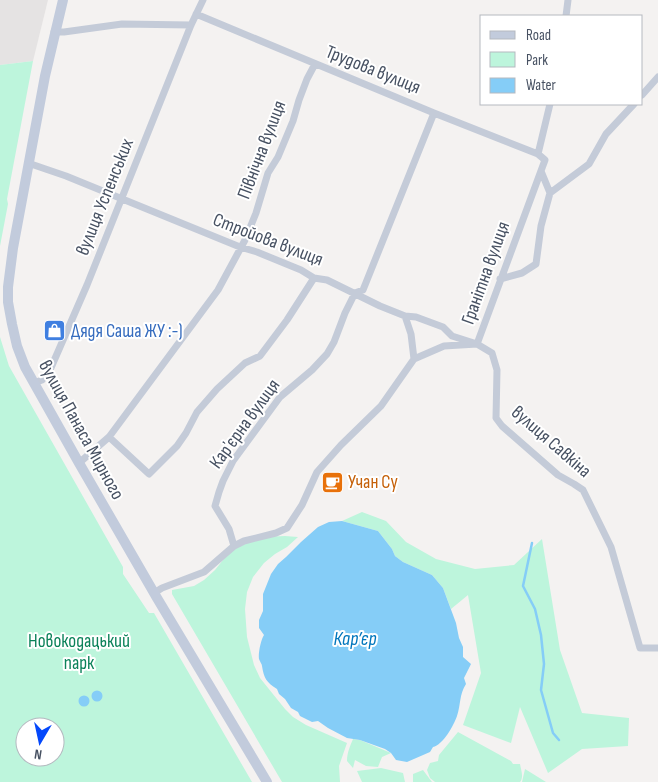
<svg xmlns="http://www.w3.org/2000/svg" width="658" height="782" viewBox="0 0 658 782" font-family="'Sofia Sans Condensed',sans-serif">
  <rect width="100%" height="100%" fill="#f4f2f1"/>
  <!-- education -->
  <path fill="#e5e3e3" d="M0,0h48l-15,61 -33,4z"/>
  <!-- green -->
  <path fill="#bdf5dc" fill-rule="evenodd" d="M33,61l-26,138 1,5 -8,42v-181z
    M0,337l9,29 114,201v7l26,39h5l98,169h-252zM25,727h30v30h-30z
    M362,512l24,9 20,21 30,17 39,10 39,-4 28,-26 18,111 22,63 47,5 -1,28 -46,3 -34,24 -28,-66 -9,36 -48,-18 18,-52 -13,-78 -17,14 -8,-21 -11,-13 -29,-13 -8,-6 -3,-7 -14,-18 -36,-10z
    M285,536l13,1 -11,10 -12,7 -11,9 -11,14 -6,15 -2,17 2,28 7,28 6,13 25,31 8,8 13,8 41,18 -8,23 1,16h-58l-110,-188v-4l22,-4 10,-6 11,-10 16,-20 31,-13z
    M458,732l53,29 2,3h7c1,6 4,13 0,18h-85l-5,-4 -3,-8 3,-7 8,-2 1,-6z
    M353,739l7,1 31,13 -9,4 -4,10 -12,-1 -11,-6 -2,8 -6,-7c0,-8 3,-15 6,-22z
    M381,768l22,5 2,9h-43l-5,-11z
    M525,769l21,13h-24z
    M423,770l9,12h-19v-8z"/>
  <!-- water -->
  <path fill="#85cdf7" d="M342,521l36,10 14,18 3,7 8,6 29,13 11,13 13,35 3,15 4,9v10l8,7 -7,14 2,6c-7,11 -5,20 -9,32 -3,9 -14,29 -24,31l-3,5 -23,10 -11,-2 -5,-7 -6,-4 -25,-9 -13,-2 -19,-10 -10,-7 -6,1 -12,-6 -2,-4 -7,-4 -6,-9 -6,-5 -2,-5c-11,-7 -13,-11 -15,-23 0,-2 -2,-4 -3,-7 -1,-5 2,-20 5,-24l-5,-7v-8l4,-9v-17l8,-20 7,-10 8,-7 15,-15 17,-15 11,-5z
    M91.5 696a5.5 5.5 0 1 1 11 0a5.5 5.5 0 1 1-11 0Z
    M78.5 701a5.5 5.5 0 1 1 11 0a5.5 5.5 0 1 1-11 0Z"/>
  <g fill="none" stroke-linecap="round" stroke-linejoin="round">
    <!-- stream -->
    <path stroke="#85cdf7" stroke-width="2.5" d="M532,543l-9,43 12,23 6,26 3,29 -3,26 12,43 6,7"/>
    <!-- street -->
    <path stroke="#c4cbd8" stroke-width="7" d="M196,14l238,99 104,41 7,6 -68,184 -33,2 -30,13
      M566,16l2,-16
      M54,32h10l58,-8 69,1
      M642,95l16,-18
      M538,154l12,-50
      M28,163l38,13 174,71 17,5 44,18 13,8 13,2 53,26 25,10 11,1 27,10 9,9 25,8 15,9 5,17 -1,48 6,8 56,49 16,9 9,6 28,57 29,101h18
      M541,171l9,22
      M500,279l22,-6 14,-9 5,-38 9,-33 39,-29 17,-30 28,-30
      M34,383l8,-3 8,-10 37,-85 104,-260 12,-25
      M109,437l40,37 28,-28 9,-13 11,-21 20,-23 28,-26 15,-7 27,-36 27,-42
      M79,463l30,-26 109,-147 27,-50 11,-27 12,-40 10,-16 15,-36 6,-21 8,-21 8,-15
      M234,546l-5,-17 -14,-23 4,-14 4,-11 10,-20 47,-64 32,-27 15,-16 7,-12 11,-29 10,-20 8,-3 71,-177
      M154,593l8,-5 42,-16 30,-26 10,-5 32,-8 11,-5 15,-23 15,-33 24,-27 40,-39 33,-47 -3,-25 -6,-18"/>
    <!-- secondary -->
    <path stroke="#c2cbdc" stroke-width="10" d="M63,0l-18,76 -32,172 -5,39v15l4,22 5,22 8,21 54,96 78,135 110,184"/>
  </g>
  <!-- icons -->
  <defs>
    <symbol id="shop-square" viewBox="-11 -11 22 22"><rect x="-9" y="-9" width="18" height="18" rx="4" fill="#3f7fe0" stroke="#fff"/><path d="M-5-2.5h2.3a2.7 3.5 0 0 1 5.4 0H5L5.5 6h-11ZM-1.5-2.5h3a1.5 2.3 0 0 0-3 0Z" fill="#fff"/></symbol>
    <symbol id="cafe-square" viewBox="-11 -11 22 22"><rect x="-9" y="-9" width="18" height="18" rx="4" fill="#e8710a" stroke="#fff"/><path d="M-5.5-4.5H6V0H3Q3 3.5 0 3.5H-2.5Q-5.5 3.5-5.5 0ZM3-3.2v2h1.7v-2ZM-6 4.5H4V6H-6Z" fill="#fff"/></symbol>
  </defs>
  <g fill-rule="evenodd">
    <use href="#shop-square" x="42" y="318" width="25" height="25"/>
    <use href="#cafe-square" x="320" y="470" width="25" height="25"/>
  </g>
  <g text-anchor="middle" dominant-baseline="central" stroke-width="4" stroke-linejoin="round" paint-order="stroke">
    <!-- street labels -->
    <g font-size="19" fill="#475162" stroke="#fff">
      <text transform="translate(373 70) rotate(22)">Трудова вулиця</text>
      <text transform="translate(262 150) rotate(-69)">Північна вулиця</text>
      <text transform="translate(105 197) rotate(-68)">вулиця Успенських</text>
      <text transform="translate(268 240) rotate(21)">Стройова вулиця</text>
      <text transform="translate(486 273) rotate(-70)">Гранітна вулиця</text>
      <text transform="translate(245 424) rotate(-54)">Карʼєрна вулиця</text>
      <text transform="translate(81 430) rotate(61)">вулиця Панаса Мирного</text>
      <text transform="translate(551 442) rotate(41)">вулиця Савкіна</text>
    </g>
    <!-- shop labels -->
    <g font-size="19" fill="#366cbe" stroke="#fff" text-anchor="start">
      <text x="71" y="331">Дядя Саша ЖУ :-)</text>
    </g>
    <!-- food labels -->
    <g font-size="19" fill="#c56008" stroke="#fff" text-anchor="start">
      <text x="348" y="482">Учан Су</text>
    </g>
    <!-- park labels -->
    <g font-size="19" fill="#0c825a" stroke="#fff">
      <text x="79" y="641">Новокодацький<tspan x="79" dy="22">парк</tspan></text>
    </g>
    <!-- water labels -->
    <g font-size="20" font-style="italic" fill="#0076bc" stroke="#fff">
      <text x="355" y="639">Кар’єр</text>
    </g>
  </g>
  <!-- legend -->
  <rect x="480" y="15" width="162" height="90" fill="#ffffff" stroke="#b5b9c0"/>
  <rect x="490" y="31" width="25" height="8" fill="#c2cbdc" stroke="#b5b9c0"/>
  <text x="526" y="40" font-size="15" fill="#475162">Road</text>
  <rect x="490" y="52" width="25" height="15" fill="#bdf5dc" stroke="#b5b9c0"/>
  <text x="526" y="65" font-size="15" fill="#475162">Park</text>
  <rect x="490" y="78" width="25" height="15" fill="#85cdf7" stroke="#b5b9c0"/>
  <text x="526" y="90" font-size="15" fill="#475162">Water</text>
  <!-- north arrow -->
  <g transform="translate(40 742) rotate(189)"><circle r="24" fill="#ffffff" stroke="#b5b9c0"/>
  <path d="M0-4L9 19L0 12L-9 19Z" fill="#0448fb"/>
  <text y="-8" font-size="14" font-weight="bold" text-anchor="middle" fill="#475162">N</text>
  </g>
</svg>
